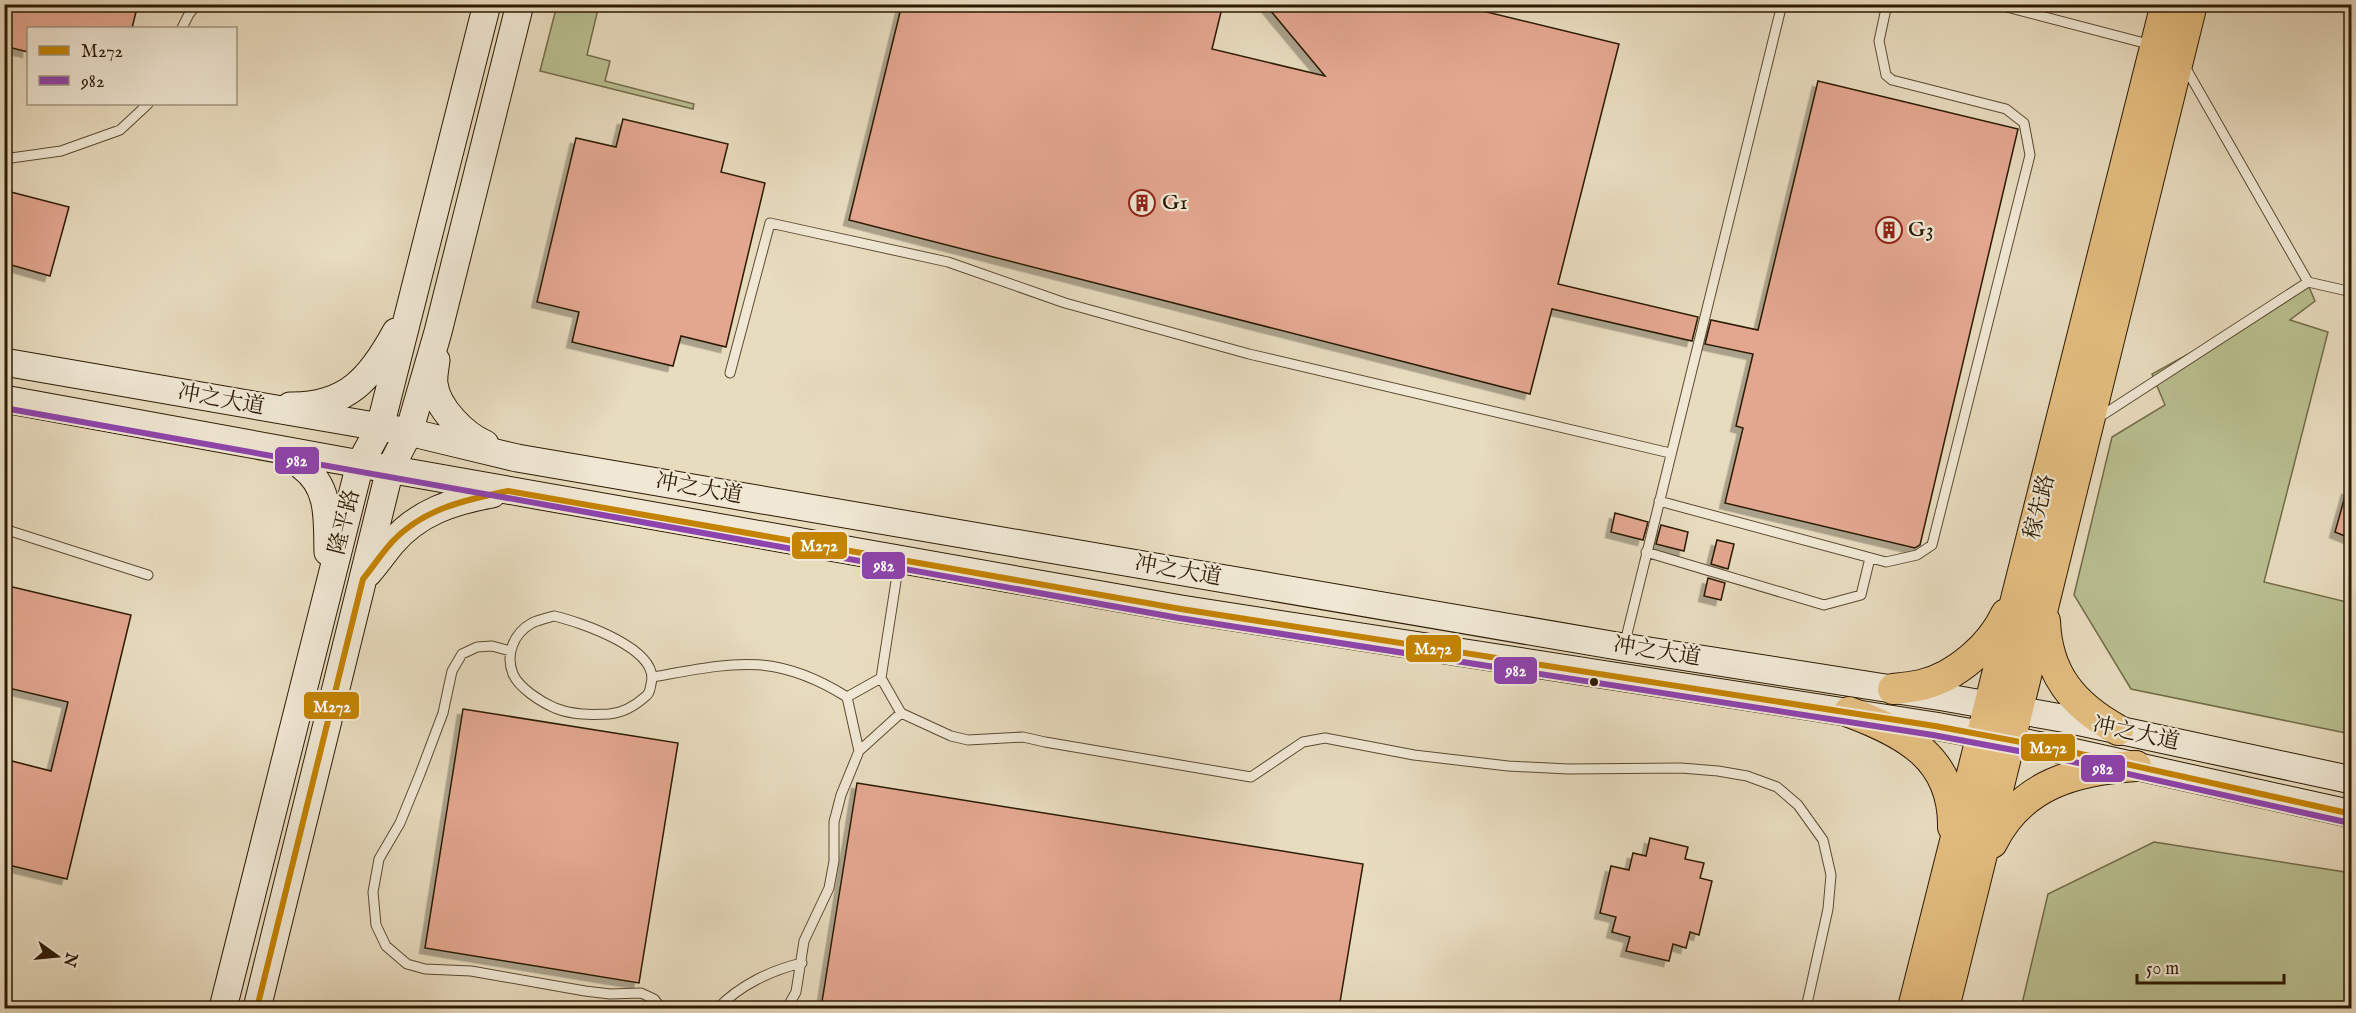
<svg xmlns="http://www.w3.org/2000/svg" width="2356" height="1013" viewBox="0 0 2356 1013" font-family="'IM FELL English','Noto Serif SC',serif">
  <defs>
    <filter id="shadow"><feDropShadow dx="-5.5" dy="5.5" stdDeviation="0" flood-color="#0004"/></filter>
  </defs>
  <rect width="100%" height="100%" fill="#e8dcbf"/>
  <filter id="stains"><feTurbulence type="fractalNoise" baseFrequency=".00333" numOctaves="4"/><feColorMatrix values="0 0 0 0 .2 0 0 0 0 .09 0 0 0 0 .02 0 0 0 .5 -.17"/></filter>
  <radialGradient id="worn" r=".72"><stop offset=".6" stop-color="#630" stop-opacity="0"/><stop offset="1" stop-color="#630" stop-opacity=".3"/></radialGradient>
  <!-- green -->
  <path fill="#b9bf90" stroke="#726c49" stroke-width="1.5" d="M557,5h42l-12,50 23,6 -5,20 89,23 -1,5 -153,-38z
    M2309,287l6,14 -25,19 38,12 -64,250 87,21v131l-220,-45 -57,-94 38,-158 53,-32 -13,-31z
    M2154,842l197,31v135h-330l27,-114z"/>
  <!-- building -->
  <path fill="#e3a790" stroke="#2c1a02" stroke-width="1.5" filter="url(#shadow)" d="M4,4h134l-6,24h-104v24l-24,-6z
    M902,4h321l-11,45 113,27 -60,-72h189l165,40 -61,240 140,33 -6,24 -140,-32 -22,85 -681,-174z
    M1818,81l200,48 -98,416 -5,3 -190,-45 18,-75 -7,-2 17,-72 -48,-10 6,-24 47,10z
    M623,119l105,25 -7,28 44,11 -39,164 -45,-11 -8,30 -101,-24 7,-30 -42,-10 39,-164 40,9z
    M7,191l62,16 -19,69 -46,-13v-62z
    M2347,489h5v50l-17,-7z
    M1615,513l33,9 -5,18 -32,-8z
    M1661,525l27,7 -4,19 -28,-7z
    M1717,540l17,4 -6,25 -17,-5z
    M1708,578l17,5 -4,17 -17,-4z
    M4,585l127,30 -64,264 -63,-15v-105l47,12 17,-69 -64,-15z
    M463,709l215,34 -39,240 -214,-35z
    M857,783l506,81 -24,144h-518z
    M1650,838l38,9 -3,12 19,4 -4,15 12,3 -13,54 -9,-3 -4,16 -13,-4 -4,17 -43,-10 4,-14 -18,-5 4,-15 -16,-4 11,-47 18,4 4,-17 13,3z"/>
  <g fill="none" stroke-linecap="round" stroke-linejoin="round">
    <defs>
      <path id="lane" d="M1995,4l157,41
        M182,28l7,-14 8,-10
        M2184,65l124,217
        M4,159l57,-8 59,-21 28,-26
        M730,373l40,-150 178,39 117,41 184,51 421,99
        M2098,418l210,-136 44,10
        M1659,501l227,61 31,-7 15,-10 98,-390 -6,-32 -18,-14 -114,-29 -6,-5 -7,-34 8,-37
        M4,529l144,46
        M1646,552l178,53 37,-10 9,-37
        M554,616c26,6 107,33 97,68 -1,5 -1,9 -5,12 -10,9 -24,17 -37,18 -19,1 -36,1 -54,-6 -14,-6 -36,-20 -42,-34 -8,-20 1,-41 19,-51 6,-3 15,-5 22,-7z
        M1624,646l158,-642
        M510,651l-18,-5 -15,1 -15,7 -10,17 -9,42 -23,61 -20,49 -21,36 -6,33 3,33 10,21 21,18 18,5 46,2 114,20 25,3 31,-1 13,6 7,9
        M653,677c79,-14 121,-26 194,20
        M881,678l18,-116
        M901,713l-42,38 -12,-54 34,-19 20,35 50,23 17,4 55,-3 22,5 206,35 52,-35 22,-4 89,17 94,11 60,3 113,-1 37,3 29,5 30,11 21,18 25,35 8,35 -3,34 -22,99
        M718,1008c21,-22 53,-38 84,-45
        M787,1008l9,-16 8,-51 25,-53 5,-27v-39l7,-27 18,-44"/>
      <path id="secondary" d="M436,360c-1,8 -3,17 -2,24 3,24 30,51 51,60
        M4,362l405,70 108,26 1106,189 320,50 124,22 285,61
        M4,399l356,65 821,145 754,117 123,23 294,65
        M290,406c57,1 81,-28 106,-74
        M284,454c7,2 13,8 19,13 28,21 24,54 25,85
        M368,573c8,-9 15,-19 23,-29 27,-32 62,-43 101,-50
        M223,1008l137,-544 20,-37 107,-423
        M257,1008l133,-539 19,-37 29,-100 82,-328"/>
      <path id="primary" d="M2045,621c2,53 28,84 73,109
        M1893,689c9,-1 19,-2 28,-4 35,-8 70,-39 85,-71
        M1849,712c56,21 105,46 104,115
        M1992,843c29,-59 83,-73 144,-77
        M1913,1008l253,-1004
        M1944,1008l248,-1004"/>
    </defs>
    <!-- lane casing -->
    <use href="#lane" stroke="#5b4a31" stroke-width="11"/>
    <!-- secondary casing -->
    <use href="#secondary" stroke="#2c1a02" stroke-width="29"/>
    <!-- primary casing -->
    <use href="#primary" stroke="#2c1a02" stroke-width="32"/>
    <!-- lane -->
    <use href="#lane" stroke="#f0e8d5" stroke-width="9"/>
    <!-- secondary -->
    <use href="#secondary" stroke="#f0e8d5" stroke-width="27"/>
    <!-- primary -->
    <use href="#primary" stroke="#e4be80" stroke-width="30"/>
    <defs>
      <path id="bus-1" d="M257,1008l106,-429c10,-12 18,-25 29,-37 31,-33 72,-42 116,-51l673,118 754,117 123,23 294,65"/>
      <path id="bus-2" d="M4,408l1175,210 754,117 123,23 294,65"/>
    </defs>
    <!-- bus-1 casing -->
    <use href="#bus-1" stroke="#f0e8d5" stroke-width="10"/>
    <!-- bus-2 casing -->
    <use href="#bus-2" stroke="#f0e8d5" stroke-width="10"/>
    <!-- bus-1 -->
    <use href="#bus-1" stroke="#c48300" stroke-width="6"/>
    <!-- bus-2 -->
    <use href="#bus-2" stroke="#8e44ad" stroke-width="6"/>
  </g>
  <!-- icons -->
  <defs>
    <symbol id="building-ring" viewBox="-11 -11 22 22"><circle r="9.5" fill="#f0e8d5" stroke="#8f2418" stroke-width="1.5"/><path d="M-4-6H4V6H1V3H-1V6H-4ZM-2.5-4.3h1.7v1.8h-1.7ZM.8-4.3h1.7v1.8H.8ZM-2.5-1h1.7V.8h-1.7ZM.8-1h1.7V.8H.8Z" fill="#8f2418"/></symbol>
  </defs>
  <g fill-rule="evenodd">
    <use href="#building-ring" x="1127" y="188" width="30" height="30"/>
    <use href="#building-ring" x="1874" y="215" width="30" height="30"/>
  </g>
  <!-- markers -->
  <circle fill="#2c1a02" stroke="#f0e8d5" stroke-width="2" cx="1594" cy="682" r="5"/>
  <g text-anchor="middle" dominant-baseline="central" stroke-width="4.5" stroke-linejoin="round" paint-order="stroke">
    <!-- poi labels -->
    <g font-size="22" fill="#2c1a02" stroke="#f0e8d5" text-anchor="start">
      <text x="1162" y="203">G1</text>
      <text x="1908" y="230">G3</text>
    </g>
    <!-- street labels -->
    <g font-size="22" fill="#2c1a02" stroke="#f0e8d5">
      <text transform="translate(221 400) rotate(10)">冲之大道</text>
      <text transform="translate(699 489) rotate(10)">冲之大道</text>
      <text transform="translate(2040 507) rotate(-76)">稼先路</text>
      <text transform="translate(345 522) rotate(-76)">隆平路</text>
      <text transform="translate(1178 571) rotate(10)">冲之大道</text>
      <text transform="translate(1657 652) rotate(9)">冲之大道</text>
      <text transform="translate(2136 734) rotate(12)">冲之大道</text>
    </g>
  </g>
  <g stroke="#f0e8d5" stroke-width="2">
    <rect x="274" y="446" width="46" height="29" rx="6" fill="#8e44ad"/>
    <rect x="791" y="531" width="57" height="29" rx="6" fill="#c48300"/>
    <rect x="861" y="551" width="45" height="29" rx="6" fill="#8e44ad"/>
    <rect x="1405" y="634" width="57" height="29" rx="6" fill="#c48300"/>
    <rect x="1493" y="656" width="45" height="29" rx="6" fill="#8e44ad"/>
    <rect x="303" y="691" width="57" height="29" rx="6" fill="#c48300"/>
    <rect x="2020" y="733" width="56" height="29" rx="6" fill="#c48300"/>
    <rect x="2080" y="754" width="46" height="29" rx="6" fill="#8e44ad"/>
  </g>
  <g font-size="16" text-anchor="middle" font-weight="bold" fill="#fff">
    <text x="297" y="466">982</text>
    <text x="819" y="551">M272</text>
    <text x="884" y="571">982</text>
    <text x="1433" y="654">M272</text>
    <text x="1516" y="676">982</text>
    <text x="332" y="712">M272</text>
    <text x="2048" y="753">M272</text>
    <text x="2103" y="774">982</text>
  </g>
  <!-- margin -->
  <rect width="2356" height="1013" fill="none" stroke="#e8dcbf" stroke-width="24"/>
  <rect x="6" y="6" width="2344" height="1001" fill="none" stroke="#2c1a02" stroke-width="3"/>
  <rect x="12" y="12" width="2332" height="989" fill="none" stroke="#2c1a02" stroke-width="1.5"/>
  <!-- legend -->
  <rect x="27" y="27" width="210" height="78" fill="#f0e8d5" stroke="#a29681" stroke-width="1.5"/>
  <rect x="39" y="46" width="30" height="9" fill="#c48300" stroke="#a29681" stroke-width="1.5"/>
  <text x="81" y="57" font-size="18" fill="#2c1a02">M272</text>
  <rect x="39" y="76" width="30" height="9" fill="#8e44ad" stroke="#a29681" stroke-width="1.5"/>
  <text x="81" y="87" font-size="18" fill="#2c1a02">982</text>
  <!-- north arrow -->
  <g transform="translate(57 956) rotate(105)" stroke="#f0e8d5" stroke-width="4.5" paint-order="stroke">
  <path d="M0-4.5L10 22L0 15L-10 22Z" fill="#2c1a02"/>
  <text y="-9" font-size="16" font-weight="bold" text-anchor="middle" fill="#2c1a02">N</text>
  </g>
  <!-- scale -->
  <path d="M2137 974v9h147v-9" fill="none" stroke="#2c1a02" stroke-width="3"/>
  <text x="2146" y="974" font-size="18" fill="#2c1a02" stroke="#f0e8d5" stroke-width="4.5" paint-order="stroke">50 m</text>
  <rect width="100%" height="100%" filter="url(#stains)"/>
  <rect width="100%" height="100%" fill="url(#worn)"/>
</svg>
